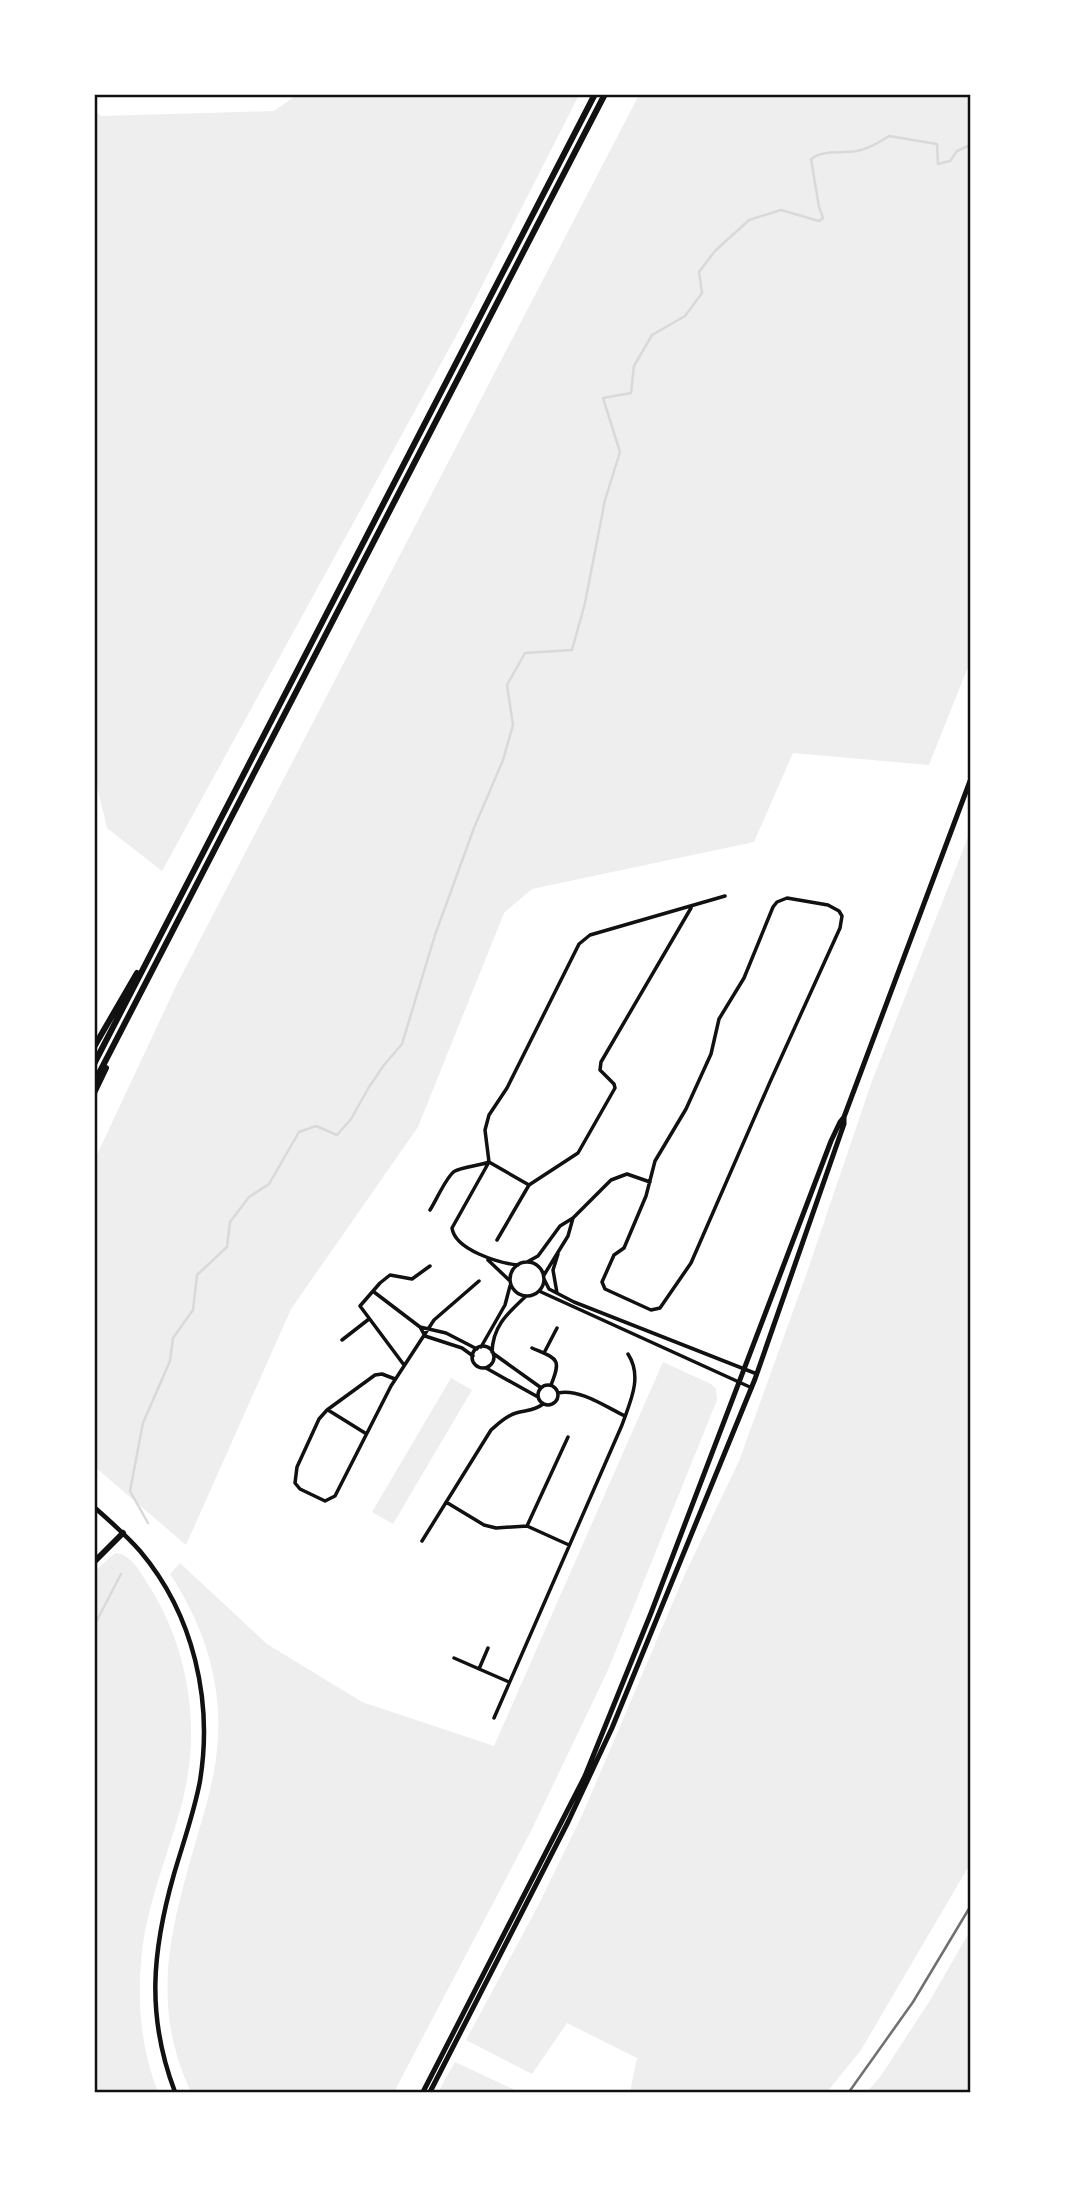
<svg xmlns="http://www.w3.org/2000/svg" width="1065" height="2187" viewBox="0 0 1065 2187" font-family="Spectral,serif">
  <rect width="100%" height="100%" fill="#fff"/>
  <!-- green -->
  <path fill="#eee" d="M298,94l281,1 -118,232 -299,544 -55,-43 -12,-49v-668l6,5 173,-5z
    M639,95h331v567l-41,103 -136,-12 -39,89 -222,47 -28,24 -86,214 -127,182 -105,236 -91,-78v-308l81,-173z
    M970,832v1032l-109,186 -34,42h-197l7,-34 -70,-35 -35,51 -66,-34 73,-136 44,-91 102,-239 54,-113 66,-183 67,-197z
    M663,1362l48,22 5,5 1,11 -109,270 -76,159 -138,263h-203c-41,-87 -21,-161 4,-248 9,-31 19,-62 22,-94 7,-63 -12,-123 -47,-176l10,-11 87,81 95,58 132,44z
    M451,1378l21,12 -79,134 -21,-12z
    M115,1553c17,0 28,24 36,36 39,64 50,142 31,214 -14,53 -37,105 -41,159 -4,44 1,89 17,130h-63l-1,-520z
    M970,1931v161h-103l13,-15 49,-75z
    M455,2062l64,30h-81z"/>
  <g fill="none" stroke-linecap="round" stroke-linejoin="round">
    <!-- stream -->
    <path stroke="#d9d9d9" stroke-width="2.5" d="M148,1523l-18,-32 13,-68 27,-62 3,-23 20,-28 4,-35 30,-28 3,-25 19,-25 20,-13 30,-52 17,-6 21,9 14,-16 18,-32 15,-22 18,-21 33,-109 39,-107 29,-68 10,-35 -6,-40 18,-32 47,-3 13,-47 20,-103 15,-48 -17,-54 28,-5 3,-27 18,-31 33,-19 17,-23 -3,-21 16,-21 34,-31 32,-10 38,11 4,-3 -4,-11 -8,-48c13,-10 30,-5 46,-8 13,-3 22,-8 32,-15l48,8 1,20 12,-3 7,-10 13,-6
      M94,1626l27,-52"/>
    <!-- minor -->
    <path stroke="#111" stroke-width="3.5" d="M787,898l41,7 11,6 3,5 -2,12 -70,154 -79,181 -31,45 -9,2 -46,-21 -3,-7 12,-27 10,-7 22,-52 9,-35 31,-52 25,-55 8,-35 25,-41 29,-71 4,-5z
      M430,1210c6,-9 17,-35 25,-39 5,-3 26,-6 34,-9l40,23
      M497,1240l32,-55 49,-32 37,-65 -1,-4 -14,-14 1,-8 90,-154
      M488,1260l21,20
      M527,1262l11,-6 22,-30 13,-8 38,-38 16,-6 23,8
      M510 1279a17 17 0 1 1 34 0a17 17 0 1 1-34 0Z
      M518,1265c-19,-2 -63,-15 -66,-37l37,-66 -4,-32 4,-15 18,-27 72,-144 11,-9 135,-39
      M544,1275l24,-39 5,-18
      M544,1279l5,10 25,13 183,72
      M539,1291l213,97
      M374,1292l46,35 5,9 37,12 11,8
      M557,1293l-4,-23 5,-16
      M420,1327l26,6 31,16
      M342,1340l27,-21
      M472 1357a11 11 0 1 1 22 0a11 11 0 1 1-22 0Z
      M481,1347l24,-42 5,-19
      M532,1348c25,11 30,10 19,37
      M492,1352c1,-26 15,-38 33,-55
      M544,1353l13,-25
      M494,1354l46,33
      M404,1365l-44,-59 20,-23 10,-8 22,4 18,-13
      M486,1368l52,29
      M395,1379l-13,-5 -7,1 -48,35 -8,9 -22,48 -2,16 5,6 25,12 10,-5 56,-110 43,-66 45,-39
      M538 1395a10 10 0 1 1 20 0a10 10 0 1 1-20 0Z
      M558,1393c21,-5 48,14 67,23
      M328,1410l37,23
      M446,1502l38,23 12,3 31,-2 42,19
      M527,1526l41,-89
      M422,1541l69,-111c7,-6 15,-14 25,-17 10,-3 18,-2 27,-9
      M454,1658l55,24
      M479,1669l9,-21
      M494,1718l128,-293c8,-23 21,-48 6,-71"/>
    <!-- tertiary -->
    <path stroke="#111" stroke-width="4.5" d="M94,1507c16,14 32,28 46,44 54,64 73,150 60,230 -6,32 -17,62 -26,93 -22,77 -28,142 1,218"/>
    <!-- secondary -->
    <path stroke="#111" stroke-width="5" d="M423,2092l162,-316 66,-163 180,-472 9,-19 4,-5
      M430,2092l138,-270 44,-94 143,-349 89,-255v-7l126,-336"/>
    <!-- motorway -->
    <path stroke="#111" stroke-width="6" d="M94,1047l43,-74
      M94,1064l501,-970
      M94,1083l511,-989
      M94,1093l12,-25
      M94,1562l29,-29"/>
    <!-- rail -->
    <path stroke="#707070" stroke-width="2.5" d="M849,2092l64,-90 57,-95"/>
  </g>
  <!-- border -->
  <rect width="1065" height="2187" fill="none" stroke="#ffffff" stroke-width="192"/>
  <rect x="96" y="96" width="873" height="1995" fill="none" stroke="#111" stroke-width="2.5"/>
</svg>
